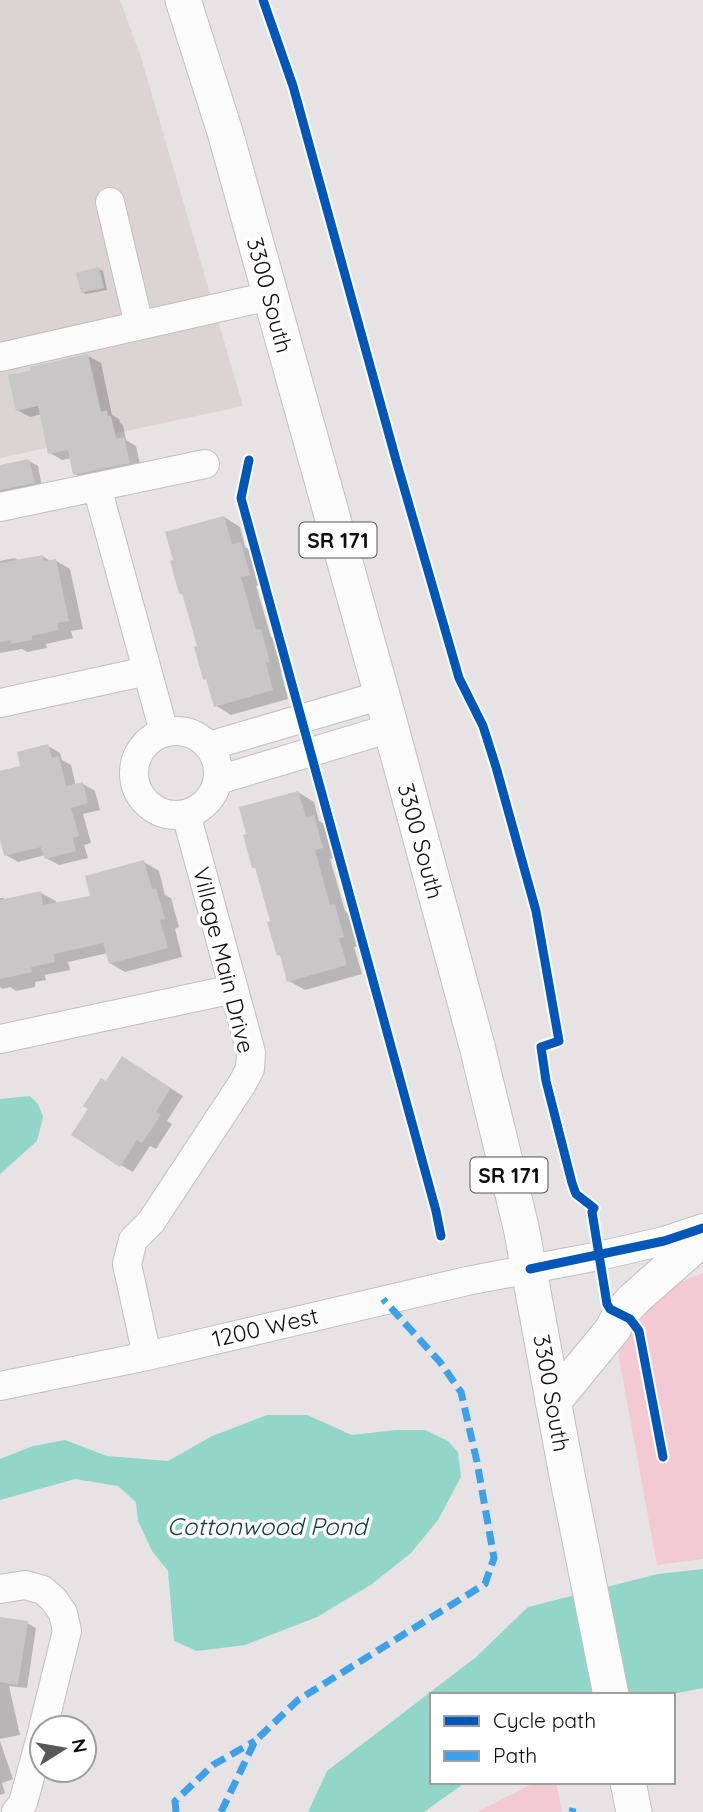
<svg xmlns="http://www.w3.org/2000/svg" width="703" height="1812" viewBox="0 0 703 1812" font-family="Quicksand,sans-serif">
  <rect width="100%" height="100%" fill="#e7e3e4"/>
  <!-- built -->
  <path fill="#dcd3d5" d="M0,0h120l20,54 103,352 -243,52z"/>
  <!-- green -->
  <path fill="#f3c9d4" d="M703,1273v286l-46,6 -38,-207 2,-25 38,-42z
    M536,1782h20l6,30h-85z"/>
  <!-- water -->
  <path fill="#92d6c8" d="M30,1096l8,8 5,13 -6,24 -37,33v-75z
    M267,1415h40l45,20 44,-5h29l23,11 10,11 3,25 -23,43 -27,33 -39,31 -55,33 -72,28 -48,6 -23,-10 -6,-70 -16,-20 -14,-30 -2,-19 -18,-16 -43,-7 -75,21v-41l33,-13 32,-6 42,16 61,5 44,-25z
    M703,1569v119l-36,7h-235v87h34l-42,30h-116l19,-41 148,-113 53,-51 130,-33z"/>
  <!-- shadow -->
  <path fill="#0003" d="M99,269l4,2 4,19 -21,4 -4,-2z
    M88,356l13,7 11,52 7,4 1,4 3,2 3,15 10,6 5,23 -54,12 -12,-7 -3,-16 -10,2 -12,-7 -8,-39 -12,3 -13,-7z
    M29,461l9,5 4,21 -42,10v-30z
    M224,517l16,10 5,20 11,6 9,31 -9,2 15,51 6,3 8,31 -4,1 7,27 -57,16 -16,-10 -6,-24 -4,-3 -6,-31 -15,-52 -4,-2z
    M42,556l9,5 4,-1 15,9 13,60 -12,2 2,7 -27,6 1,4 -20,4 -5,-3 -22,4v-92l14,-3 7,3z
    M48,746l12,7 2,7 9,5 5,21 7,-2 12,7 5,19 -17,4 8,29 -7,2 4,13 -29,7 -13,-7 -1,-3 -27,7 -12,-7 -6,-21v-61l22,-6z
    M298,792l16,10 5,19 11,6 8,30 -8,2 15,52 5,4 9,31 -5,1 8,27 -57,16 -16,-9 -7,-24 -4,-3 -5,-31 -15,-53 -5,-3z
    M144,862l15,9 6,24 6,3 8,29 -4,2 7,28 -57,15 -15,-9 -2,-10 -40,9 2,8 -25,5 1,5 -11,2v5l-19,4 -6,-4 -7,2 -3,-2v-89h3l4,2 34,-7 15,8v3l36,-7z
    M135,1066l48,30 -16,25 5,3 -16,25 -6,-3 -17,26 -12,-7 -14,-82z
    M0,1619l27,4 9,5 -9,60 -18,-2 11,49 -20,4z
    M0,1741l13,38 -11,4 3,10 -5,2z"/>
  <!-- building -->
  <path fill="#c9c6c7" d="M99,267l5,21 -23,5 -5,-20z
    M88,354l13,58 6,-2 1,6h3l5,23 8,-2 6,26 -57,12 -5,-25 -20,4 -10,-48 -22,5 -8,-36 22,-4v-4z
    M29,459l6,24 -35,7v-25z
    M224,516l8,28 9,-2 9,33 -9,2 15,53 5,-1 9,33 -4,1 7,27 -59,17 -8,-28 -3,1 -9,-33 3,-1 -15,-53 -3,1 -9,-33 3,-1 -8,-28z
    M43,555l1,6 12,-2 13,62 -12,2 1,7 -26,6v4l-21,4 -1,-4 -10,2v-79z
    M48,744l4,14 7,-2 7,30 17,-4 5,21 -17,5 8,28 -6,2 3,13 -31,8 -4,-12 -37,9 -4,-17v-68l20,-5 -3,-14z
    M298,791l8,26 8,-2 9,33 -8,2 15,55 5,-1 9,33 -5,1 8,27 -60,17 -7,-27 -3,1 -10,-34 3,-1 -15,-54 -3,1 -9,-33 3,-1 -7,-27z
    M144,860l8,29 4,-1 9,31 -5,1 8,28 -59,16 -6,-21 -49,11 1,8 -24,5 1,5 -32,7v-79l41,-9 2,14 47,-9 -5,-20z
    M122,1056l49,32 -15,24 5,3 -19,28 -5,-3 -17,27 -49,-32 17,-26 -5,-3 18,-28 5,3z
    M0,1617l28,4 -10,64 -18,-3z"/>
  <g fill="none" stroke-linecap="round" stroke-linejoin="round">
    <defs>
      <path id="minor" d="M110,202l29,123
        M0,357l270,-61
        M97,487l67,245
        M0,507l205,-43
        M0,703l147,-32
        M134 773a42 42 0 1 1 84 0a42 42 0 1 1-84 0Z
        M209,746l173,-51
        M218,780l173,-52
        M0,1039l234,-50
        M147,1356l-20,-92 6,-24 18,-18 91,-138 8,-15 1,-17 -65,-238
        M0,1386l147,-30 320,-75 132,-25 65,-15 39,-13
        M0,1589l25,-4 18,5 11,10 9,13 4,18 -24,97
        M16,1812l7,-9 19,-70"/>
      <path id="major" d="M183,0l42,132 157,563 95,351 44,181 45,243 45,225
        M553,1402l60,-73 7,-15 14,-15 69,-61
        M628,1782l6,30"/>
    </defs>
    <!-- minor casing -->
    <use href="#minor" stroke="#c2bfc0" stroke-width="30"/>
    <!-- major casing -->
    <use href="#major" stroke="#c2bfc0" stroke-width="37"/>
    <!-- minor -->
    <use href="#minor" stroke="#fbfbfb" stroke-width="28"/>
    <!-- major -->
    <use href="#major" stroke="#fbfbfb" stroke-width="35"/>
    <!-- quiet -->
    <path stroke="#3da1e9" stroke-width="7" stroke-dasharray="14 7" stroke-linecap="butt" d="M176,1812l-1,-11 38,-36 42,-24
      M221,1812l34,-71 43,-41 187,-116 9,-26 -17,-96 -16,-70 -21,-30 -57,-63
      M572,1812l1,-4"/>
    <defs>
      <path id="cycleway" d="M263,0l30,86 103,374 63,218 24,48 13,41 40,144 23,130 -18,6 5,34 26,102 4,11 18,14 -2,4 15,92 3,5 20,10 9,12 24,126
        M249,460l-8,38 195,713 5,25
        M530,1269l134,-28 39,-13"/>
    </defs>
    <!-- cycleway casing -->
    <use href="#cycleway" stroke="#fff" stroke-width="13"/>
    <!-- cycleway -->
    <use href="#cycleway" stroke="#0057b8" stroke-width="9"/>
  </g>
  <g text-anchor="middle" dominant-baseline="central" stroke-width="7" stroke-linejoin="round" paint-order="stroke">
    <!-- shield labels -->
    <g fill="#fff" stroke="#565555" stroke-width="2">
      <rect x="299.5" y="522.5" width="77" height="35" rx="5"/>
      <rect x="470.5" y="1157.5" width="77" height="35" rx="5"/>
    </g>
    <g font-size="21" font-weight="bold" fill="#0e0c0c">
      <text x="338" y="540">SR 171</text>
      <text x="509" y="1175">SR 171</text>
    </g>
    <!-- street labels -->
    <g font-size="23" fill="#0e0c0c" stroke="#fff">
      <text transform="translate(270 295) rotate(75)">3300 South</text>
      <text transform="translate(421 841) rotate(75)">3300 South</text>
      <text transform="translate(224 960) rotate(76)">Village Main Drive</text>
      <text transform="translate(265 1327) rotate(-13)">1200 West</text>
      <text transform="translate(552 1393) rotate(80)">3300 South</text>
    </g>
    <!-- water labels -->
    <g font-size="24" font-style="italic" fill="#124037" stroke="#fff">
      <text x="267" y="1526">Cottonwood Pond</text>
    </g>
  </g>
  <!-- legend -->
  <rect x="430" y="1693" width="245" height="91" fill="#ffffff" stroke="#9f9e9e" stroke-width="2"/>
  <rect x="444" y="1716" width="35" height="10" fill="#0057b8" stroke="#9f9e9e" stroke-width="2"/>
  <text x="493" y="1728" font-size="21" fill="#0e0c0c">Cycle path</text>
  <rect x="444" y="1751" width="35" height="10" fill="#3da1e9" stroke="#9f9e9e" stroke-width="2"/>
  <text x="493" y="1763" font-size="21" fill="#0e0c0c">Path</text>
  <!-- north arrow -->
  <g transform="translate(63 1749) rotate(79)"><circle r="33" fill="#ffffff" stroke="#9f9e9e" stroke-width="2"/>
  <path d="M0-5L12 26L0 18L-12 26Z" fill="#5a5758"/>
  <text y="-10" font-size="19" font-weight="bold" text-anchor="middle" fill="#0e0c0c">N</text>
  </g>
</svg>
